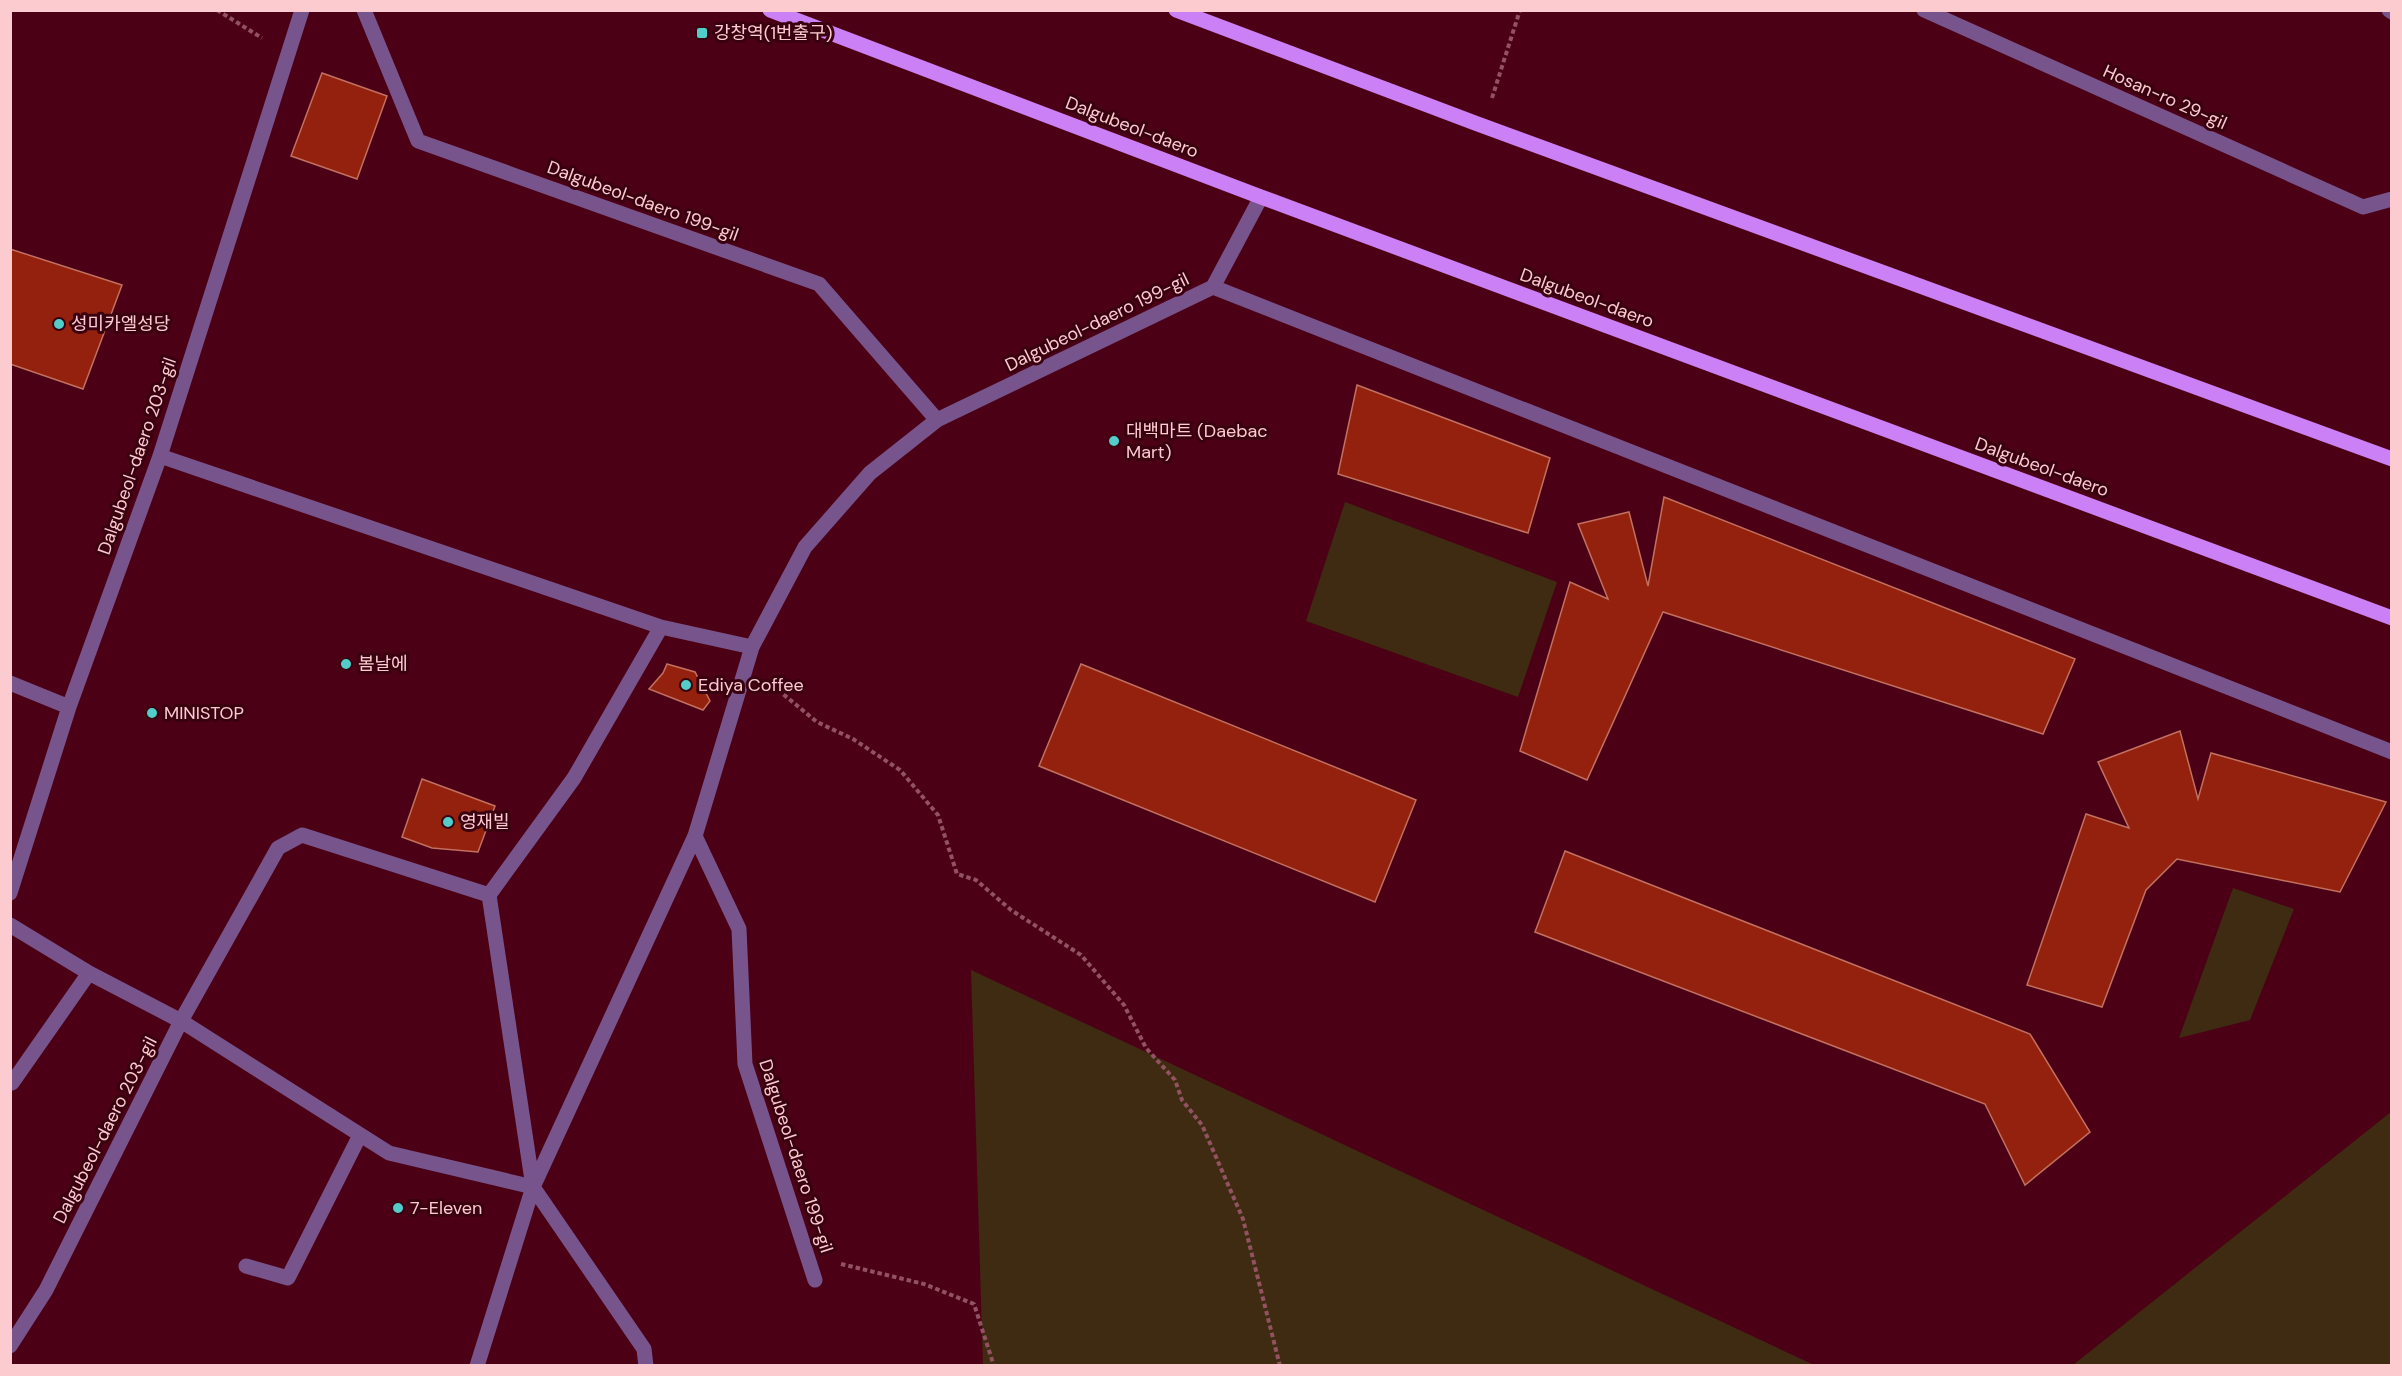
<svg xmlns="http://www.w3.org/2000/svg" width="2402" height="1376" viewBox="0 0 2402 1376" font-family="'DM Sans','Noto Sans KR',sans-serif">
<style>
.green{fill:#3e2b12}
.building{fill:#93210d;stroke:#c27060;stroke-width:1.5}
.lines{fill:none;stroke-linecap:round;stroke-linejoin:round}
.path{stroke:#925261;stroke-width:4;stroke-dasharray:4.5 3;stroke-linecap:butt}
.minor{stroke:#78548d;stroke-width:15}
.primary{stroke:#cc80f6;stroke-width:15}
.poi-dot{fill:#53cdc9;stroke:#390110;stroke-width:2}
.labels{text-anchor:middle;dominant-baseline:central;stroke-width:6;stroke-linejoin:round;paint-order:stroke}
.poi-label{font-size:18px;fill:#fbcbd0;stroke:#390110;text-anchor:start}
.street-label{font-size:18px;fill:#fbcbd0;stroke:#390110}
</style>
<rect width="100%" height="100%" fill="#4c0016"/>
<path class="green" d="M1345 502 1557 582 1518 697 1306 621Z
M2233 888 2294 909 2250 1020 2179 1038Z
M971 970 1814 1365H983Z
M2391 1112V1365H2073Z"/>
<path class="building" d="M322 73 387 96 357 179 291 156Z
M10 249 122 285 83 389 10 364Z
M1357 385 1550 458 1528 533 1338 474Z
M1664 497 2075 659 2043 734 1663 612 1587 780 1520 751 1570 582 1608 599 1578 524 1629 512 1648 586Z
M667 664 695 672 710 701 703 710 649 689 663 673Z
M1081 664 1416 800 1375 902 1039 766Z
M2180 731 2198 799 2211 753 2386 802 2340 892 2177 859 2146 890 2102 1007 2027 985 2086 814 2129 828 2098 762Z
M422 779 495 806 478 852 432 848 402 837Z
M1565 851 2030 1034 2090 1132 2025 1185 1985 1104 1535 932Z"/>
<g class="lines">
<path class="path" d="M217 10 262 38
M1492 98 1520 10
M772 685 817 722 853 739 900 770 938 815 957 874 976 880 1011 910 1081 955 1124 1005 1146 1048 1175 1080 1182 1100 1202 1125 1243 1219 1280 1366
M841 1264 924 1284 974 1304 994 1366"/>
<path class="minor" d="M364 10 418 141 819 284 937 420
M1924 10 2363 207 2392 199
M2389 10 2392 12
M1213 287 2392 752
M160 456 661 627
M10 683 69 707
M695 836 739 929 745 1064 815 1280
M10 893 69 707 160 456 302 10
M10 925 89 973 181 1021 389 1153 533 1187
M12 1083 89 973
M246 1266 288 1278 360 1135
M10 1346 46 1290 181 1021 278 848 302 835 489 895
M477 1366 533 1187 695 836 752 647 805 547 870 473 937 420 1213 287 1261 197
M646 1366 644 1349 533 1187 489 895 574 778 661 627 752 647"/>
<path class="primary" d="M770 10 1261 197 2392 618
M1176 10 1475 123 2392 459"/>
</g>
<g class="poi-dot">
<rect x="696" y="27" width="12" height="12" rx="3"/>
<circle cx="59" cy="324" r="6"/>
<circle cx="1114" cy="441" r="6"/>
<circle cx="346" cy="664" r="6"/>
<circle cx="686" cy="685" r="6"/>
<circle cx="152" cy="713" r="6"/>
<circle cx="448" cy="822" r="6"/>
<circle cx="398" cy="1208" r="6"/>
</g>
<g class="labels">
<g class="poi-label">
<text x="714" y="33">강창역(1번출구)</text>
<text x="71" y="324">성미카엘성당</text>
<text x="1126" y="431">대백마트 (Daebac<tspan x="1126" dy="21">Mart)</tspan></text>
<text x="358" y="664">봄날에</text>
<text x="698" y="685">Ediya Coffee</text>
<text x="164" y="713">MINISTOP</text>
<text x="460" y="822">영재빌</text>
<text x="410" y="1208">7-Eleven</text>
</g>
<g class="street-label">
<text transform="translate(2165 97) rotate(24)">Hosan-ro 29-gil</text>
<text transform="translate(1132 127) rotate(21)">Dalgubeol-daero</text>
<text transform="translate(643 201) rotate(20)">Dalgubeol-daero 199-gil</text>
<text transform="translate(1587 298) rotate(20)">Dalgubeol-daero</text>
<text transform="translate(1097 322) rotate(-26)">Dalgubeol-daero 199-gil</text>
<text transform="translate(137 456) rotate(-71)">Dalgubeol-daero 203-gil</text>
<text transform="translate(2042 467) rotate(20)">Dalgubeol-daero</text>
<text transform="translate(105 1130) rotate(-63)">Dalgubeol-daero 203-gil</text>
<text transform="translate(796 1156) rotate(72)">Dalgubeol-daero 199-gil</text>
</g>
</g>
<rect width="2402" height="1376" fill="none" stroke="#fbcbd0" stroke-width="24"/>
</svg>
